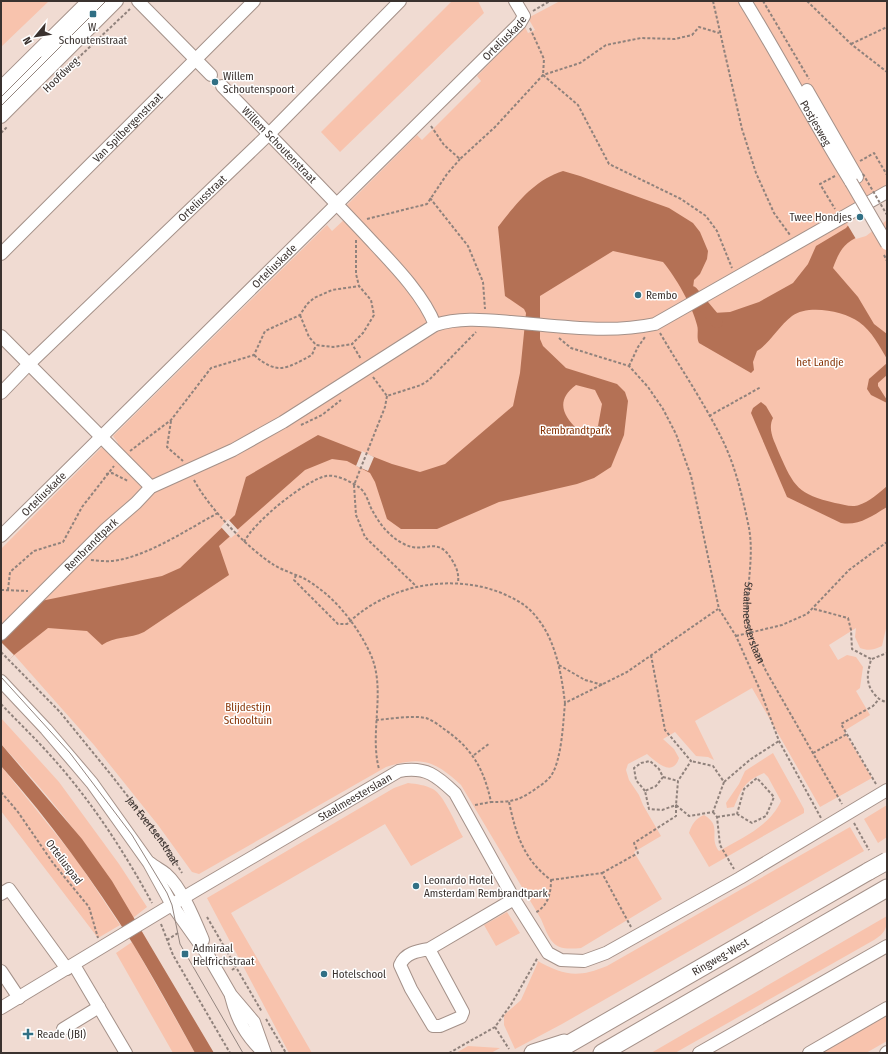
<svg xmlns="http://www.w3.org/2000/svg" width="888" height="1054" viewBox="0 0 888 1054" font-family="'Fira Sans Condensed',sans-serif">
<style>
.green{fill:#f8c3ad}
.water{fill:#b47155;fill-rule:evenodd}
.pier{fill:#f0dbd2}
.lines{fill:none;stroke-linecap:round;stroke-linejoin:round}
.canal{stroke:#b47155;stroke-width:12}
.minor-casing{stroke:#a49189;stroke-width:14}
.highway-casing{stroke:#a49189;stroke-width:19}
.path{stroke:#90827c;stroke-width:2;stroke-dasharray:3 2;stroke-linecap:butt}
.minor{stroke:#fff;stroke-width:12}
.highway{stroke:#fff;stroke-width:17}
.tram{stroke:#93857f;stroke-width:1}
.minor-bridge-casing{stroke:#a49189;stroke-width:14;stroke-linecap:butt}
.highway-bridge-casing{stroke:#a49189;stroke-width:19;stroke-linecap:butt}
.path-bridge{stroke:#90827c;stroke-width:2;stroke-dasharray:3 2;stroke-linecap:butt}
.minor-bridge{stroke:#fff;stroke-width:12}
.highway-bridge{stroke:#fff;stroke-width:17}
.poi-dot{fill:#317085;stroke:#fff;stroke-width:1.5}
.labels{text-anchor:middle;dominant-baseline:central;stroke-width:3;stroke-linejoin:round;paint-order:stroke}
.poi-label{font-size:11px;fill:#3a322f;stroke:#fff;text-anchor:start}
.street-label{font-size:11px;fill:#3a322f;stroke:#fff}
.park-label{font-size:11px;fill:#873406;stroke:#fff}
</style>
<rect width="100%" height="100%" fill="#f0dbd2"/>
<path class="green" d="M1 1H49L1 47Z
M452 1H478L484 13 340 152 321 132Z
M560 1H887V624L882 646C874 650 868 651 860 648L855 637 856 628 829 645 838 660 847 655 856 657 863 667 860 688 856 691 870 715 844 731 872 778 820 807 752 688 695 721 714 760 708 757 696 756 675 732 663 739 674 749 679 758C673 778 656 762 647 754L628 764 626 770 629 780 639 795 643 805 661 836 634 852 662 899 581 948C553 951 551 943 541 919L461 785C434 760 421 756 386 767L199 874 192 872 158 825 94 745 1 640V549L107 442 112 448 118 443 113 436 327 225 332 231 347 217 341 211 417 135 422 140 481 81 477 76 525 27 528 33 535 30 528 18Z
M1 718 59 782 119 864 147 907 133 918C97 854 51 798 1 744Z
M773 753 804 809V813L709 867 689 833C692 824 695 819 704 815 723 826 708 837 719 851 742 838 770 826 781 801L768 777 764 773C745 781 742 788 734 807L727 808 726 803 739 784 745 771Z
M1 766 76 859 120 925 98 938 1 811Z
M408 783C417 784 425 785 433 789 444 795 456 825 463 837L411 866 385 824 231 913 312 1053H289L207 898 394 788Z
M887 805V837L878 843 864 819Z
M850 827 864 851 562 1024 515 1049 504 1025V1015L521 1000 538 962 536 960C564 976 578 978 607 966Z
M507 912 520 933 496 946 484 925Z
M887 916C887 929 885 933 874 940L675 1053H651Z
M132 942 195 1053H173L116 953Z
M887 1015V1041L866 1053H820Z
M468 1046 500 1048 491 1053H456Z"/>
<path class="water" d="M563 171 580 176 669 208 693 223 700 232 708 251 707 259 700 274 694 280 693 288 703 308 713 313 730 312 759 302 793 283 808 264 816 246 846 228 855 217 865 234C845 241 840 249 833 268L858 297 874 324 887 334V359C880 347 872 331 859 322 844 311 808 304 792 316 779 326 769 344 757 351L753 362 754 370 751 373 699 343C696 337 699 331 697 325 693 307 675 276 663 262L613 251 540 296V339L543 346 566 368 617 384 625 392 628 401 624 435 611 467 594 478 577 484 499 502 437 529H401L387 519 375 482 370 473 347 461 332 459 305 470 219 546 229 575 144 632C130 639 114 636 102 645L87 631 48 628 14 655 1 667V640L41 601 162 576 180 568 235 515 246 477 318 435 392 464 420 472 445 464 513 406 520 373 526 313 524 309 505 296 498 227C516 204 534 180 563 171ZM576 385 595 390 602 404 598 426 587 431 577 429C562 414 556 400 576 385Z
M887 363V375L878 383V386L887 400V403L871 395 867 389 869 379Z
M761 402 766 406 773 418C767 430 775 442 779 453 794 487 798 494 835 503 842 504 852 508 859 505 869 502 879 493 887 486V507C872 516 859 526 841 523L787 497 751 413 753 408Z
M1 744 82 839 112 881 214 1053H195C175 1017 155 980 133 944 94 882 50 821 1 766Z"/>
<path class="pier" d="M887 197V220L866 236 856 239 847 224 854 216Z
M362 451 374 457 368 471 356 466Z
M228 519 239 531 231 538 221 527Z
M1 642 14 655 1 668Z"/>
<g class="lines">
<path class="canal" d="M692 292 717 322"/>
<defs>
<g id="minor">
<path d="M138 1 211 75"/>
<path id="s3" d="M745 1C782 61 814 123 851 182"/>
<path id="s4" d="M222 86C270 135 318 184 365 234 388 259 423 293 435 325"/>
<path d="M1 87 88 1"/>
<path d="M807 90 857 177"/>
<path d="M1 102 102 1"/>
<path d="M1 117 117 1"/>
<path id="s5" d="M1 254 254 1"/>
<path d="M1 336 151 487"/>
<path id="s6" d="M1 393 28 365 269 134 400 1"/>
<path id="s7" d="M1 536 520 23 524 16 515 1"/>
<path id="s8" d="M1 634 106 529 136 503 151 487 233 450 283 422 435 325C460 317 486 320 511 322 560 326 607 334 655 324L887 192"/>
<path d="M1 681 46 729 92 783 149 863 172 905 209 957 231 995 254 1022 265 1053"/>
<path d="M150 863C155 867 161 870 166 874 182 888 195 921 203 940"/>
<path d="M1 894 9 889 67 969"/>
<path d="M429 949 463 1012 461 1017 440 1026H433L411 989 400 965C405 953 417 951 429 949L514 899"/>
<path d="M74 965 126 1053"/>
<path d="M1 971 19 998"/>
<path d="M231 996C237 1020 246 1036 264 1053"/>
<path id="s9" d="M1 1008 193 892 399 771C426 766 437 776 455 793L514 899 548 953 561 960 584 961 606 953 740 878 887 790"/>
<path d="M63 1029 99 1007"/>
<path d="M699 1053 887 946"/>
<path d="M809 1053 887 1008"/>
<path d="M886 1053 887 1052"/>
</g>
<g id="highway">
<path d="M533 1053 564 1043"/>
<path id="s10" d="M553 1053 869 871"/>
<path d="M602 1053 887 888"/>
</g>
</defs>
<use href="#minor" class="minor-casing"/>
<use href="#highway" class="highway-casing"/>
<g class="path">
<path d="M713 1 742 129 756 173 774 213 790 235"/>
<path d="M763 1 809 79"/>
<path d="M807 1 851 44 887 72"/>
<path d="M533 11 550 1"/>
<path d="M530 28 544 59 543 75 578 105 609 164 681 199 706 216 717 231 732 268"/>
<path d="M851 44 887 27"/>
<path d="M59 76 130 9"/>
<path d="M431 126 444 145 460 159 495 127 543 75 580 63 606 45 641 38 675 39 692 35 699 27 719 33"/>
<path d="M1 133 7 127"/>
<path d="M860 161 874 153 887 175"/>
<path d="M835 176 820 184 835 209"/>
<path d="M430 198 468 246 483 282 485 309"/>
<path d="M367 219 427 204 447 174 460 159"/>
<path d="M356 240V274L359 286 371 300 374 315 363 333 352 344 361 359"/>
<path d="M300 315 309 337 316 345 333 347 352 344"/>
<path id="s1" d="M660 333C681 369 705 404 723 441 736 468 743 499 749 528 754 556 747 585 747 613 748 634 757 652 766 671L842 804"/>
<path d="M559 338 571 348 629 366 648 387 663 409 676 434 691 476 719 609 736 636 760 690 779 741 821 818"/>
<path d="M254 355C278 376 287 368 312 355L316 345"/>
<path d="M629 366 638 347 645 337"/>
<path d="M373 377 387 396 421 385 429 380 476 332"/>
<path d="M387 396 385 407 354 485 356 515 365 537 417 587"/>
<path d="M709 416 761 387"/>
<path d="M171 421 167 447 183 461"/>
<path d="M301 425 322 415 341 400"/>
<path d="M130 451 171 420 211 368 254 355 265 331 300 315 307 304 314 298 332 290 359 286"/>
<path d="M106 474 112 473 128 481"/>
<path d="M194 480C209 508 247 548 274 565 284 571 295 574 305 579 333 595 356 623 370 653 387 689 369 731 379 769"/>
<path d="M244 542C254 522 304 481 326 476 336 474 352 482 360 488 365 492 368 500 370 506 378 522 388 536 404 544 424 555 437 534 452 560 457 568 459 574 458 583"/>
<path d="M91 560C100 561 110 562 119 560 153 553 188 529 218 513"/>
<path d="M296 575 294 580 338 624H347C386 586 448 573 499 592 511 597 522 602 531 611 555 635 561 671 565 703L627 672 718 609"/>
<path d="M1 590 28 591"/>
<path d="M8 590 10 572 34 551 63 542 82 507 114 466"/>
<path d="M814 609 848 618 851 630 852 649 871 659C870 665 867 673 868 679 868 688 877 701 887 702"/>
<path d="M736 636 782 625 807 614 849 570 887 542"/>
<path id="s2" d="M1 652 60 712 112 776 164 843 182 873"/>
<path d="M651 655 665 730 691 761 678 781 676 805 689 816 713 812 724 782 713 766 691 761"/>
<path d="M872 659 887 653"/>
<path d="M559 665 585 680 603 685"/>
<path d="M1 704C17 721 34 737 50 755 90 799 124 851 152 903"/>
<path d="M376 720C392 719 410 715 426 718 432 720 439 725 444 729 472 748 484 769 491 802 511 802 518 801 534 790 540 786 547 781 551 776 562 759 563 723 565 703"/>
<path d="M813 753 847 734"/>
<path d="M474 755 490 743"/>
<path d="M663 777 678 781"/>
<path d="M724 782 751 759 779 741"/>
<path d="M876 784 841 724 873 706 879 699"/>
<path d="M1 792 18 812 53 863 89 907 98 938"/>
<path d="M509 802C516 835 524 860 551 880 551 893 548 906 535 913"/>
<path d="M475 805 491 802"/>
<path d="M713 812 717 817 720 845 734 869"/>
<path d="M717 817 737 814 752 823 766 816 774 797 757 778 744 789 737 814"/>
<path d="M854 823 869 850"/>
<path d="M602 873 638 853 634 843 676 816V805L662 810 649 809 645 791 656 786 663 777 659 769 650 761 641 763 634 768 636 780 645 791"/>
<path d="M551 880 602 873 631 927"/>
<path d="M207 917 262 1012"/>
<path d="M161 924 173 955 230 1053"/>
<path d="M167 940 178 933"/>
<path d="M232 970 236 967"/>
<path d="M266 1019 286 1053"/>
<path d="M495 1027 509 1049"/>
<path d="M449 1053 495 1027 512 1003 538 957"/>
</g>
<use href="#minor" class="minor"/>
<use href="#highway" class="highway"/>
<path class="tram" d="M1 97 41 57
M1 106 106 1
M1 677 70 753 132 835 167 893 172 905 180 944 243 1053"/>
<defs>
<path id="minor-bridge" d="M851 182 887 244"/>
<path id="highway-bridge" d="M869 871 887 861"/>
</defs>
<use href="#minor-bridge" class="minor-bridge-casing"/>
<use href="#highway-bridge" class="highway-bridge-casing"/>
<path class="path-bridge" d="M863 174 887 215
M884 255 887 261"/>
<use href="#minor-bridge" class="minor-bridge"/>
<use href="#highway-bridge" class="highway-bridge"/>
</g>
<g class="poi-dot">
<rect x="89" y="10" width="8" height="8" rx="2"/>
<circle cx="215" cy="82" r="4"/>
<circle cx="860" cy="217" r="4"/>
<circle cx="638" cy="295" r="4"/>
<circle cx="416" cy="886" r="4"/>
<rect x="181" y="950" width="8" height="8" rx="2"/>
<circle cx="324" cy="974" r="4"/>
<path d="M26 1028h4v4h4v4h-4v4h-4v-4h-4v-4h4z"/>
</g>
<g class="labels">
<g class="poi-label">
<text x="93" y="27" text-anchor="middle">W.<tspan x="93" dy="13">Schoutenstraat</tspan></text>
<text x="223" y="76">Willem<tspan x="223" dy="13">Schoutenspoort</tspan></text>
<text x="852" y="217" text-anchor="end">Twee Hondjes</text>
<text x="646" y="295">Rembo</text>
<text x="424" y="880">Leonardo Hotel<tspan x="424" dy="13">Amsterdam Rembrandtpark</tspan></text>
<text x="193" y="948">Admiraal<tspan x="193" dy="13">Helfrichstraat</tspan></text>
<text x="332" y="974">Hotelschool</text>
<text x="37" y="1034">Reade (JBI)</text>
</g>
<g class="street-label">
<text stroke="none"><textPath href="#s7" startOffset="708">Orteliuskade</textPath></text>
<text transform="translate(61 75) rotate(-44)">Hoofdweg</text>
<text stroke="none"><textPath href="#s3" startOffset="141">Postjesweg</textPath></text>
<text stroke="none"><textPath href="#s5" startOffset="179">Van Spilbergenstraat</textPath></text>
<text stroke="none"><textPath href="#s4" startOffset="82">Willem Schoutenstraat</textPath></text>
<text stroke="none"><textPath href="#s6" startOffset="280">Orteliusstraat</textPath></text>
<text stroke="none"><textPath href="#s7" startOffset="384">Orteliuskade</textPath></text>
<text stroke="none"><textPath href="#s7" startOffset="60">Orteliuskade</textPath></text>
<text stroke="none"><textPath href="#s8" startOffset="127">Rembrandtpark</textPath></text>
<text stroke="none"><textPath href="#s1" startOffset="312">Staalmeesterslaan</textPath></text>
<text stroke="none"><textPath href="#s9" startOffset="412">Staalmeesterslaan</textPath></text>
<text stroke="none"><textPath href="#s2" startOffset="235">Jan Evertsenstraat</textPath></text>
<text transform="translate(64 862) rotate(53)">Orteliuspad</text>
<text stroke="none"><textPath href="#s10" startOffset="193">Ringweg-West</textPath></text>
</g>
<g class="park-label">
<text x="820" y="362">het Landje</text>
<text x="575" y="430">Rembrandtpark</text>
<text x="248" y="707">Blijdestijn<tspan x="248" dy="13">Schooltuin</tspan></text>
</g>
</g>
<rect width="888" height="1054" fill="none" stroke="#3a322f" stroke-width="4"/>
<g transform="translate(36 36) rotate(241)" stroke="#ffffff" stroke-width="3" paint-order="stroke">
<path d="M0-3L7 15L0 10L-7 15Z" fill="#3a322f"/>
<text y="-6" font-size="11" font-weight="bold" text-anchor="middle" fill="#3a322f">N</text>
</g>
</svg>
